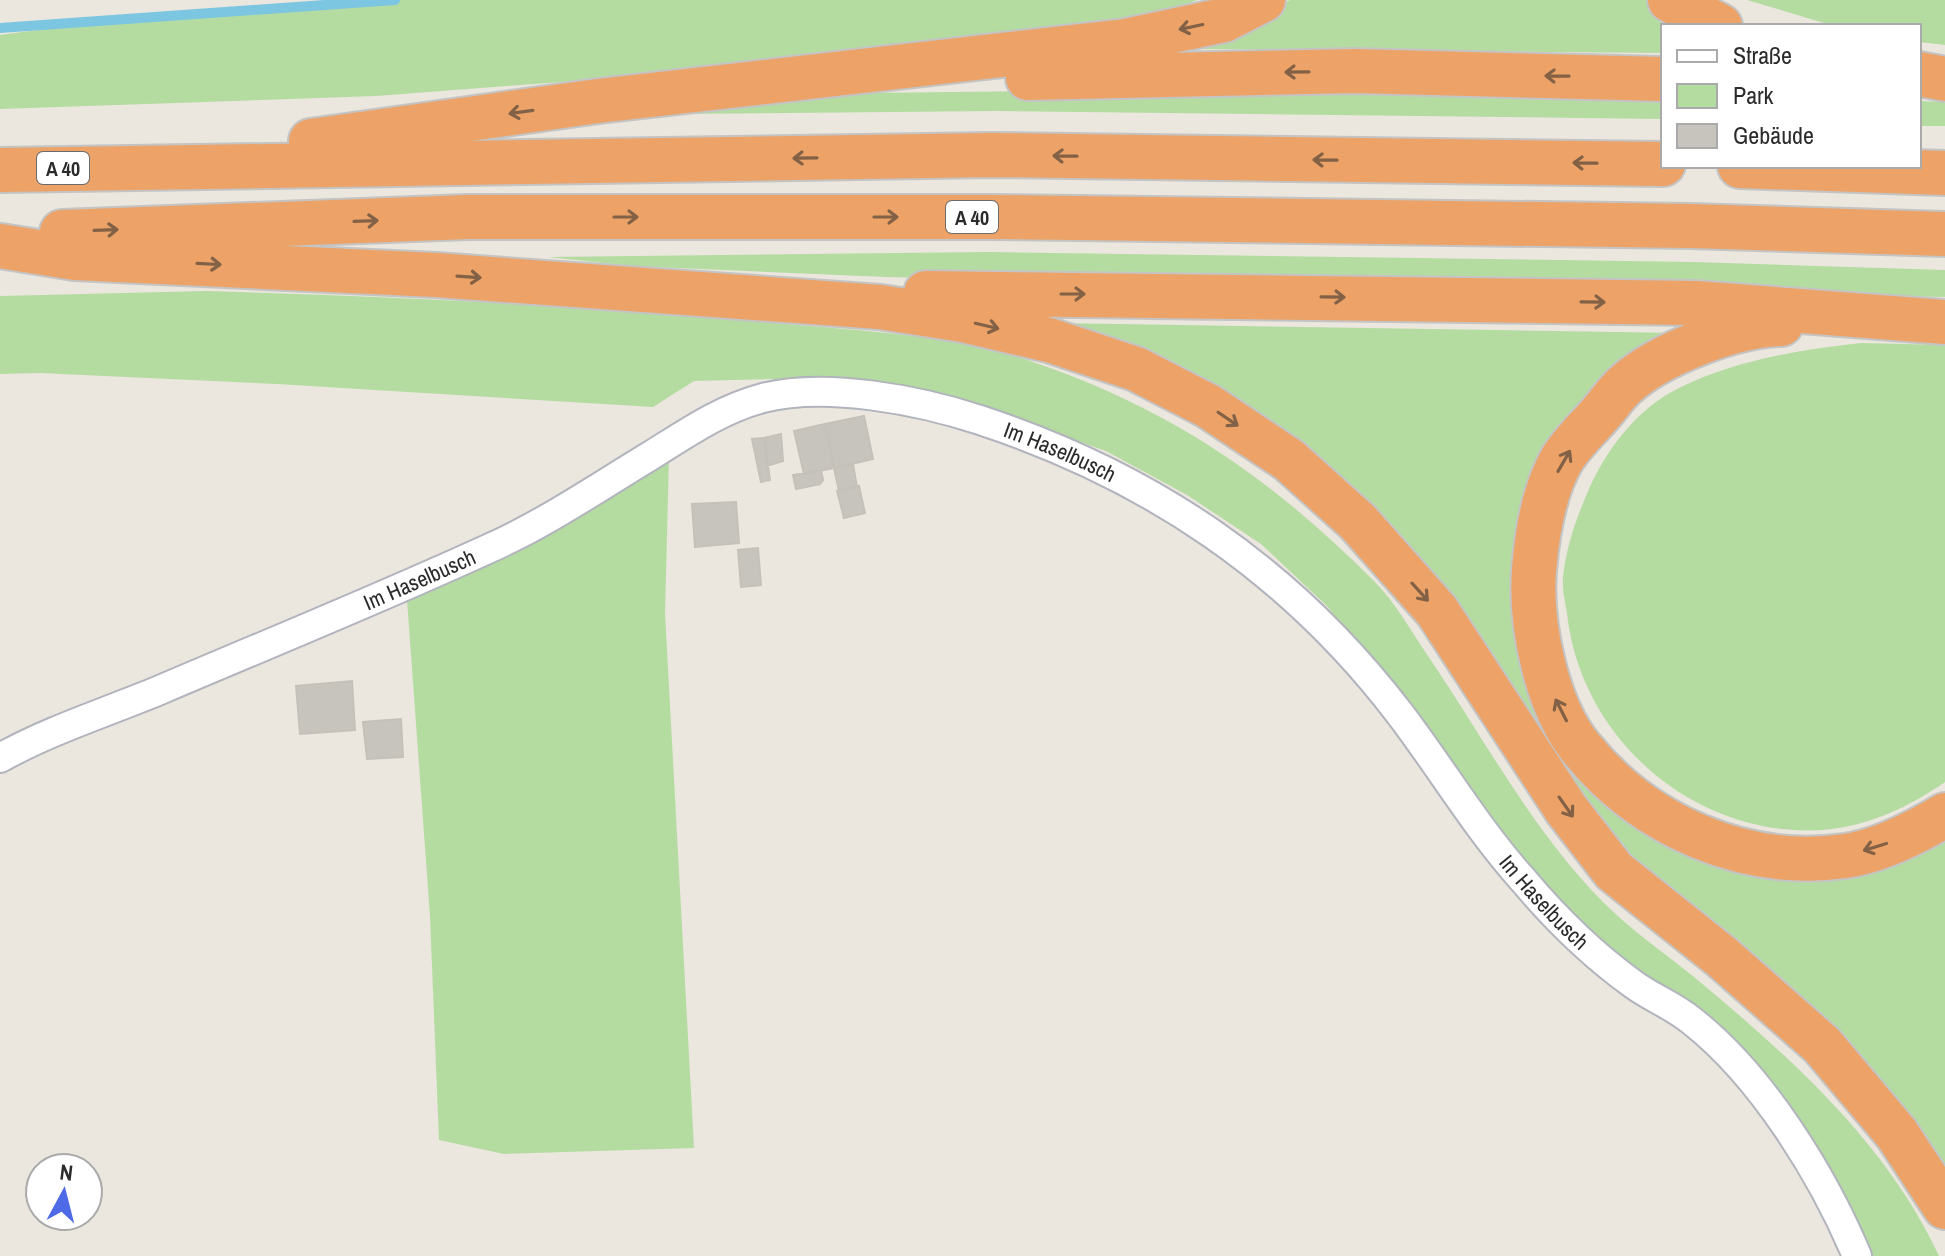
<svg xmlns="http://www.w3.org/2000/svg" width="1945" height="1256" viewBox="0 0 1945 1256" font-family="'Archivo Narrow',sans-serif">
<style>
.green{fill:#b4dca1}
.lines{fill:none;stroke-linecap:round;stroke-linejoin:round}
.stream{stroke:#7cc6e2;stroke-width:10}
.building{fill:#c7c4bd;stroke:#c6c1b8;stroke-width:2}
.street-casing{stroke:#b2b4bd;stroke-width:32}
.highway-casing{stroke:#c4c4c4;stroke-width:48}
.street{stroke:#fff;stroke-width:28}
.highway{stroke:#eda367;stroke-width:44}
.oneway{stroke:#826146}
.labels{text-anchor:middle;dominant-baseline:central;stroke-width:8;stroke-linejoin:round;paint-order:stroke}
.shield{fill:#fff;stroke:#6b6b6b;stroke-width:2}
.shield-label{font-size:20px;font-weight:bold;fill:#2b2b2b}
.street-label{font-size:22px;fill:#2b2b2b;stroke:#fff}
</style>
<rect width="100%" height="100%" fill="#ebe6de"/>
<path class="green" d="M366 0H1197L1169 11 1084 29 679 73 376 96 0 109V35L113 20Z
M1290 0H1649L1691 26H1663V53L1201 49 1204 40 1227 33Z
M1747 0H1945V45L1919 42V26H1834Z
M1298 88 1663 96V119L996 111 677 114 865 93Z
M1919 101 1945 102V126H1919Z
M989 252 1694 262 1945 270V297L886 277 631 266 548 257Z
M206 291C392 296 576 305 761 322 849 330 953 334 1036 363 1173 410 1272 479 1374 581 1396 603 1412 633 1430 659 1486 742 1533 831 1603 902 1631 930 1664 953 1694 977 1789 1056 1886 1142 1939 1256H1869L1810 1146 1609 952 1541 891 1328 607 1261 544 1187 495 1106 451 1012 418 902 390 771 379 694 381 653 407 277 384 40 373 0 374V296Z
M1054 323 1677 333 1531 515 1560 741 1724 862 1945 831V1181L1625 859 1283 432C1215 380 1132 354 1054 323Z
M1861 343 1945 345V782C1909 807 1867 827 1822 830 1695 838 1580 739 1567 613 1565 602 1562 589 1563 577 1566 549 1575 522 1586 496 1604 452 1636 409 1679 388 1736 360 1799 350 1861 343Z
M669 457 665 613 694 1148 504 1154 439 1140 430 916 407 600Z"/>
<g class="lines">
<path class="stream" d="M0 28 395 0"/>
</g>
<path class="building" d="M864 416 873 459 834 468 825 424Z
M825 424 834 468 804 474 794 431Z
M781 434 783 461 767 466 764 438Z
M764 438 770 480 761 482 752 439Z
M853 464 857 487 839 491 834 468Z
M821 470 823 480 820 484 796 489 793 475Z
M859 486 865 513 844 518 837 491Z
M736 502 739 543 695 547 692 504Z
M758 548 761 585 741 587 738 550Z
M352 681 355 730 300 734 296 686Z
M401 719 403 757 367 759 363 722Z"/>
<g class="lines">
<defs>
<g id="street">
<path id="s1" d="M0 758C50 730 107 712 160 690 270 643 381 598 490 548 546 523 597 488 650 456 687 433 721 409 763 398 826 382 919 400 980 420 1150 476 1290 570 1400 714 1442 769 1477 829 1524 881 1556 919 1593 955 1633 984 1652 998 1674 1006 1692 1021 1762 1076 1823 1175 1857 1256"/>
</g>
<path id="highway" d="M1670 0 1720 26
M1919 74 1945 79
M1028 78 1355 71 1663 79
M311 141 598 101 1125 41 1224 20 1263 0
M1740 166 1945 173
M0 170 991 155 1663 164
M62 232 468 217H990L1691 226 1945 234
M0 246 75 258 436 275 880 307 963 320 1049 340 1136 369 1208 406 1289 460 1358 522 1437 611 1566 809 1614 871 1722 957 1822 1045 1897 1134 1945 1207
M926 293 1696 303 1945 322
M1781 324C1735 325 1659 354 1625 385 1616 393 1609 404 1601 413 1589 427 1572 443 1562 459 1543 492 1537 534 1534 570 1530 624 1546 705 1581 748 1644 826 1745 870 1845 856 1880 851 1915 833 1945 815"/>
</defs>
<use href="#street" class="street-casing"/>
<use href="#highway" class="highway-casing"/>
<use href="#street" class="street"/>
<use href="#highway" class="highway"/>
</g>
<defs><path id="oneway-shaft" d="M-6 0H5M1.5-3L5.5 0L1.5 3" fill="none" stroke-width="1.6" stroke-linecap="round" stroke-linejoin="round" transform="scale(2)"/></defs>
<g class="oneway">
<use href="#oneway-shaft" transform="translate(1191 27) rotate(168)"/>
<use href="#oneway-shaft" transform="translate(1297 72) rotate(179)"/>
<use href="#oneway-shaft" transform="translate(1557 76) rotate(-179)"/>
<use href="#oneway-shaft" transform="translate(521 112) rotate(172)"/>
<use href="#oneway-shaft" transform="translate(1065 156) rotate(-179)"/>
<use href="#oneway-shaft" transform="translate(805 158) rotate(179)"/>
<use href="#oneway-shaft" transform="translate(1325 160) rotate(-179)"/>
<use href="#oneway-shaft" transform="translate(1585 163) rotate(-179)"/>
<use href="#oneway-shaft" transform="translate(626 217)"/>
<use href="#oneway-shaft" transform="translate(886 217)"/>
<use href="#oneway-shaft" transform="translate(366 221) rotate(-2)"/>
<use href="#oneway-shaft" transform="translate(106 230) rotate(-2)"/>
<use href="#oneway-shaft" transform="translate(209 264) rotate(3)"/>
<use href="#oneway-shaft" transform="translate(469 277) rotate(4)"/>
<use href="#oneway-shaft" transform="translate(1073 294)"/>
<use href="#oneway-shaft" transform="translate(1333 297) rotate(1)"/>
<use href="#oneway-shaft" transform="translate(1593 302) rotate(1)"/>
<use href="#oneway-shaft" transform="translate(987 326) rotate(13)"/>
<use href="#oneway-shaft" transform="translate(1228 419) rotate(34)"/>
<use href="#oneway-shaft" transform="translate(1564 461) rotate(-60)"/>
<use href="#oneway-shaft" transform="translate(1420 592) rotate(48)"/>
<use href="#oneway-shaft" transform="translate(1561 710) rotate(-117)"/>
<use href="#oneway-shaft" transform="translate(1566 807) rotate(55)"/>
<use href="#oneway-shaft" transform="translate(1875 847) rotate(163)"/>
</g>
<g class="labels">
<g class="shield">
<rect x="37" y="152" width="52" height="32" rx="6"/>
<rect x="946" y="201" width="52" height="32" rx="6"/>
</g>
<g class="shield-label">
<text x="63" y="168">A 40</text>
<text x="972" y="217">A 40</text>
</g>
<g class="street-label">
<text stroke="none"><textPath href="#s1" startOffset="1152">Im Haselbusch</textPath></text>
<text stroke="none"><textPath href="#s1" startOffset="456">Im Haselbusch</textPath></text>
<text stroke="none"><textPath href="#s1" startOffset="1824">Im Haselbusch</textPath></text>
</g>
</g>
<rect x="1661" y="24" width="260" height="144" fill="#ffffff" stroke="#aaaaaa" stroke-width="2"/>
<rect x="1677" y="50" width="40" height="12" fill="#ffffff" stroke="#aaaaaa" stroke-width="2"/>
<text x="1733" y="64" font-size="24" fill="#2b2b2b">Straße</text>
<rect x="1677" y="84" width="40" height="24" fill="#b4dca1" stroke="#aaaaaa" stroke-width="2"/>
<text x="1733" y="104" font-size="24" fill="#2b2b2b">Park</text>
<rect x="1677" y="124" width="40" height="24" fill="#c7c4bd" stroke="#aaaaaa" stroke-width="2"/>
<text x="1733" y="144" font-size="24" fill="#2b2b2b">Gebäude</text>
<g transform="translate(64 1192) rotate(7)"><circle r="38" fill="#ffffff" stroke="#aaaaaa" stroke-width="2"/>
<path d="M0-6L14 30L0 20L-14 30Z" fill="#4f6ae7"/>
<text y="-12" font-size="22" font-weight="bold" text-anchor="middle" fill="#2b2b2b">N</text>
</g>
</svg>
